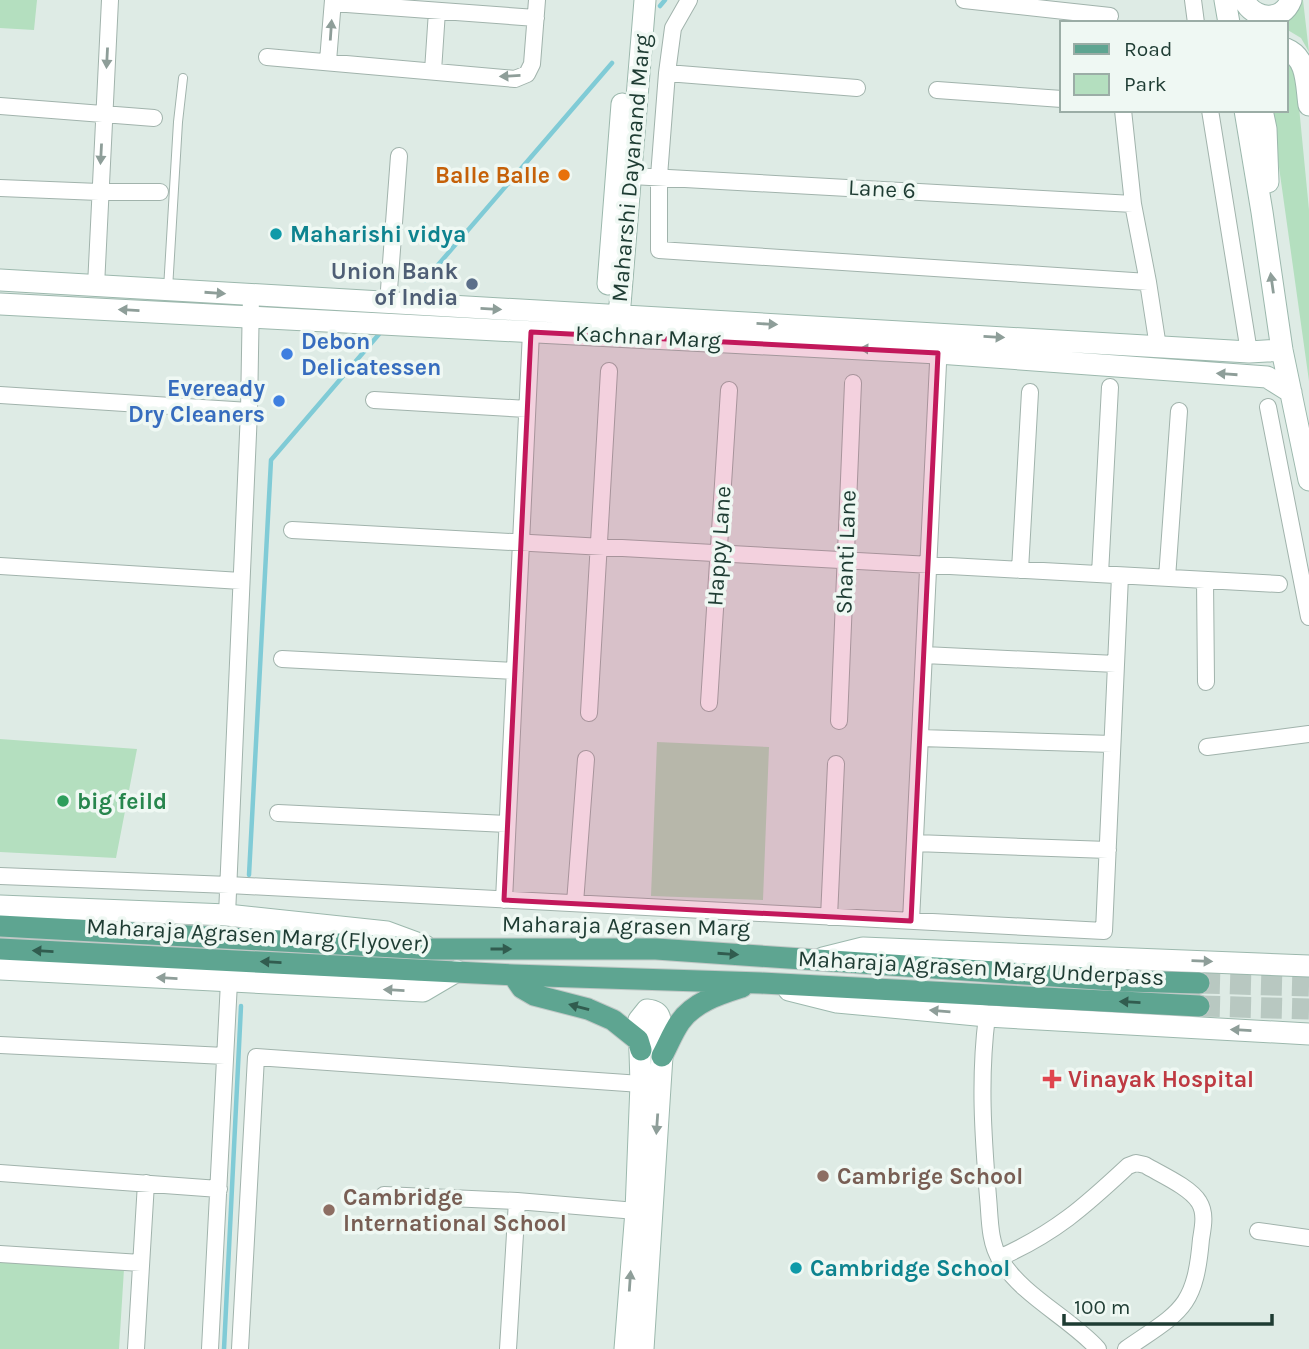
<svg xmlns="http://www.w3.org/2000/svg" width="1309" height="1349" viewBox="0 0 1309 1349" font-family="Karla,sans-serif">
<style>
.green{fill:#b4dfbf}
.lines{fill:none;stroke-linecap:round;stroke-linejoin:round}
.stream{stroke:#80cbd6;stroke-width:4.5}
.primary-tunnel{stroke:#b8c8c1;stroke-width:21;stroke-dasharray:21 10;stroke-linecap:butt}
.lane-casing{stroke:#a1b3ac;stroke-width:10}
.street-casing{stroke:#a1b3ac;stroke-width:18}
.secondary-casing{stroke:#9cb8ad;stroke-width:23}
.primary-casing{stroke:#c0c8c6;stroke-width:23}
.lane{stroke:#fff;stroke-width:8}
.street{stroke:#fff;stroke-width:16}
.secondary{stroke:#fff;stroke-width:21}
.primary{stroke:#5ea591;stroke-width:21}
.oneway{fill:#8e9e99}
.oneway2{fill:#315c4f}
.marked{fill:#c2185b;fill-opacity:0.2;stroke:#c2185b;stroke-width:5;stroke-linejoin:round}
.food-dot{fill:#e8710a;stroke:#eff8f3;stroke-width:2.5}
.culture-dot{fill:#0f9aa8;stroke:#eff8f3;stroke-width:2.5}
.service-dot{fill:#5c6f8a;stroke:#eff8f3;stroke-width:2.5}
.shop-dot{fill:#3f7fe0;stroke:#eff8f3;stroke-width:2.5}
.leisure-dot{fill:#2e9e5b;stroke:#eff8f3;stroke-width:2.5}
.health-dot{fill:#e0444e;stroke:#eff8f3;stroke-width:2.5}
.education-dot{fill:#8d6e63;stroke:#eff8f3;stroke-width:2.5}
.labels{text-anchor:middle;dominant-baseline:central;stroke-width:7;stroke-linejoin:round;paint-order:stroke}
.street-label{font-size:23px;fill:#1e3c33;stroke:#eff8f3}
.food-label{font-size:23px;font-weight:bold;fill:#c56008;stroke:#eff8f3;text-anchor:end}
.culture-label{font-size:23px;font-weight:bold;fill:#0d838f;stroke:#eff8f3;text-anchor:start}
.service-label{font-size:23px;font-weight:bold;fill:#4e5e75;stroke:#eff8f3;text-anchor:end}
.shop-label{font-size:23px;font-weight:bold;fill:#366cbe;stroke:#eff8f3;text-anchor:start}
.leisure-label{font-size:23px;font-weight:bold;fill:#27864d;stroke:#eff8f3;text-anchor:start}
.health-label{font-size:23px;font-weight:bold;fill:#be3a42;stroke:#eff8f3;text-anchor:start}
.education-label{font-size:23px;font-weight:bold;fill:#785e54;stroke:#eff8f3;text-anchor:start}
</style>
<rect width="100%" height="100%" fill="#deebe5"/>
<path class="green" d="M0 0H37L34 30 0 28Z
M1297 0H1303L1309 52 1301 38 1286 29V23H1262Z
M1286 53 1296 76 1309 210V381L1271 110H1286Z
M0 739 137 749 116 858 0 852Z
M657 742 769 747 763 900 651 896Z
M0 1260 124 1269 119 1349H0Z"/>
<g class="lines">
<path class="stream" d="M660 6 665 0
M425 280 612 63
M249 875 271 460 380 333
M224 1349 241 1006"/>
<path class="primary-tunnel" d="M1199 983 1309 986
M1199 1006 1309 1009"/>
<defs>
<path id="lane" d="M168 289 178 122 183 78"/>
<path id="street" d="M689 0 673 28 667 73 659 176V250L1148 282
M964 0 1110 16
M1193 0 1196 23
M333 3 536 18
M267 57 515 79 527 74 532 64 537 0
M328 61 333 0
M433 71 437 11
M667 73 857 88
M937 90 1062 99
M0 106 154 118
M1123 110 1133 204 1148 282 1158 347
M1210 110 1249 352
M632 176 1133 204
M0 188 99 192H160
M96 286 110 0
M388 303 399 156
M0 395 249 411
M374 400 527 409
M1268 407 1309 617
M292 530 1279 584
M0 566 241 581
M1020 570 1030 392
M1100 574 1110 387
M1167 578 1179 411
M1205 580 1206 682
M924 655 1116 664
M282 659 515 671
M709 703 729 390
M589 713 609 371
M839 721 853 383
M920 738 1112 744
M1207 747 1309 734
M278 813 507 824
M915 843 1108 850
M0 876 229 885 1104 931 1120 576
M504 900 531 332
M575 903 586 759
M227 915 249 411 251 295
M829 917 836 764
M911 921 939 343
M987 1016C979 1078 983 1135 988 1197 990 1217 989 1242 1000 1259 1022 1296 1070 1318 1098 1349
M0 1045 225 1056
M0 1173 219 1189
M384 1195 517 1201 636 1211
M1258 1231 1309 1238
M0 1254 141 1263
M999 1258C1055 1233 1084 1207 1128 1166L1136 1163 1145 1165C1160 1174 1190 1187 1199 1202 1206 1213 1203 1227 1201 1239 1195 1309 1181 1311 1126 1349
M136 1349 146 1183
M210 1349 229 982
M240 1349 256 1057 641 1084
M508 1349 517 1201"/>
<path id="secondary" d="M1225 0 1229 23
M1244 0C1254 20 1282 23 1291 0
M1286 49C1308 58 1306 85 1309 105
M1245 110 1262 212 1282 350 1309 480
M1262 110 1266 129 1268 182
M0 280 1249 352 1282 350
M608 284 622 104
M0 304 938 353 1267 377 1291 392
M618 329 645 0
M0 906 227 915 387 932 425 946
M823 958 863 948 1309 966
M0 969 423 991 457 971
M789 990 837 1002 987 1016 1309 1034
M625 1349 636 1211 641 1084 639 1020 647 1010C666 1012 659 1025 658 1038 658 1044 660 1050 662 1056L643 1349"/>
<path id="primary" d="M0 926 432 949H656L1126 981 1199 983
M0 949 513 975 761 983 1199 1006
M513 975 522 988 534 995 588 1009 613 1020 638 1040 641 1050
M662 1056C668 1045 673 1032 680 1022 694 1002 720 994 742 987"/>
</defs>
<use href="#lane" class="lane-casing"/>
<use href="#street" class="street-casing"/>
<use href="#secondary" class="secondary-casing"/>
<use href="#primary" class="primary-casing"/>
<use href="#lane" class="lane"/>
<use href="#street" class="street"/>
<use href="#secondary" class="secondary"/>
<use href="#primary" class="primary"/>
</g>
<defs><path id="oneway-solid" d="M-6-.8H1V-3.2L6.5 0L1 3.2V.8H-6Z" transform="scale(1.75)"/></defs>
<g class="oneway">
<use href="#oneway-solid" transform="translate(331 30) rotate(-86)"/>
<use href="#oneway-solid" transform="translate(107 58) rotate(93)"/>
<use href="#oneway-solid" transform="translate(510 76) rotate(177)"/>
<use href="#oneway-solid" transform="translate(101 154) rotate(93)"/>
<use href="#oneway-solid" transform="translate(1272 283) rotate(-98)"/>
<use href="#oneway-solid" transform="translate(215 293) rotate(4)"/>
<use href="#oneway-solid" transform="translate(491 309) rotate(3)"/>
<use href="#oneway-solid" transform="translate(129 310) rotate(-177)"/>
<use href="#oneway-solid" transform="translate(767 324) rotate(3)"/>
<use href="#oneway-solid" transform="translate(994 337) rotate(3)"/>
<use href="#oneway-solid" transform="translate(870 349) rotate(-177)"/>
<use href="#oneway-solid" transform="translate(1227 374) rotate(-176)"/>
<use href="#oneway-solid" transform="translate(1202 961) rotate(2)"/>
<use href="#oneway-solid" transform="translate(167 978) rotate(-177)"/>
<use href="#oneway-solid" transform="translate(394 990) rotate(-177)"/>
<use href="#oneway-solid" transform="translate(940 1011) rotate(-175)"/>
<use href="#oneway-solid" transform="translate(1241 1030) rotate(-177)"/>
<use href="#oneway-solid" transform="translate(657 1124) rotate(94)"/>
<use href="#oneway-solid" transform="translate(630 1281) rotate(-86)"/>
</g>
<g class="oneway2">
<use href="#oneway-solid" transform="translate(501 949)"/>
<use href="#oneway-solid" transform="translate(43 951) rotate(-177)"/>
<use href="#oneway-solid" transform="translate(728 954) rotate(4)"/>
<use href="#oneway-solid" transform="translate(271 962) rotate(-177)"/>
<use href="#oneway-solid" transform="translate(1130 1002) rotate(-177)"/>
<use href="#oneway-solid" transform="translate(579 1007) rotate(-165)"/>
</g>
<path class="marked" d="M531 332 938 353 911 921 504 900Z"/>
<circle class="food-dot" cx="564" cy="175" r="7"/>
<g class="culture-dot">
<circle cx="276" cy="234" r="7"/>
<circle cx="796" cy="1268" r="7"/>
</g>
<circle class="service-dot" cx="472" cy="284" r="7"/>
<g class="shop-dot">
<circle cx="287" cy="354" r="7"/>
<circle cx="279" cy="401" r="7"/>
</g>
<circle class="leisure-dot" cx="63" cy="801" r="7"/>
<path class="health-dot" d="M1048.5 1068.5h7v7h7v7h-7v7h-7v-7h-7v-7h7z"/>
<g class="education-dot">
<circle cx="823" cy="1176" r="7"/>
<circle cx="329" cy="1210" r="7"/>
</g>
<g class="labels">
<g class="street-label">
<text transform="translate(631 168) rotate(-85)">Maharshi Dayanand Marg</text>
<text transform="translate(882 189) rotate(3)">Lane 6</text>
<text transform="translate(648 337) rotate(3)">Kachnar Marg</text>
<text transform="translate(719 546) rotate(-86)">Happy Lane</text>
<text transform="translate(846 552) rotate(-88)">Shanti Lane</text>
<text transform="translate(626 926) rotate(1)">Maharaja Agrasen Marg</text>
<text transform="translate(258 935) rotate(3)">Maharaja Agrasen Marg (Flyover)</text>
<text transform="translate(981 968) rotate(3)">Maharaja Agrasen Marg Underpass</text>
</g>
<g class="food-label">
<text x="550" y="175">Balle Balle</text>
</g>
<g class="culture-label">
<text x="290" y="234">Maharishi vidya</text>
<text x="810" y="1268">Cambridge School</text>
</g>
<g class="service-label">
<text x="458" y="271">Union Bank<tspan x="458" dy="26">of India</tspan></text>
</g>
<g class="shop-label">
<text x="301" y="341">Debon<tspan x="301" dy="26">Delicatessen</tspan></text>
<text x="265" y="388" text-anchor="end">Eveready<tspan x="265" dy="26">Dry Cleaners</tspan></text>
</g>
<g class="leisure-label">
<text x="77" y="801">big feild</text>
</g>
<g class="health-label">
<text x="1068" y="1079">Vinayak Hospital</text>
</g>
<g class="education-label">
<text x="837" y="1176">Cambrige School</text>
<text x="343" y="1197">Cambridge<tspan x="343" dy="26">International School</tspan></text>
</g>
</g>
<rect x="1060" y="21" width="228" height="91" fill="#eff8f3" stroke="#9bada6" stroke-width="2"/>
<rect x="1074" y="44" width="35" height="10" fill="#5ea591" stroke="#9bada6" stroke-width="2"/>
<text x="1124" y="56" font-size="21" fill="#1e3c33">Road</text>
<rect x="1074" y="74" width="35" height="21" fill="#b4dfbf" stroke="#9bada6" stroke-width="2"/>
<text x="1124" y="91" font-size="21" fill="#1e3c33">Park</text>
<path d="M1064 1314v10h208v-10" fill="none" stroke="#1e3c33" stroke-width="3.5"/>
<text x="1074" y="1314" font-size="21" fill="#1e3c33" stroke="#eff8f3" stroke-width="5" paint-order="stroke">100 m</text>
</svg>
